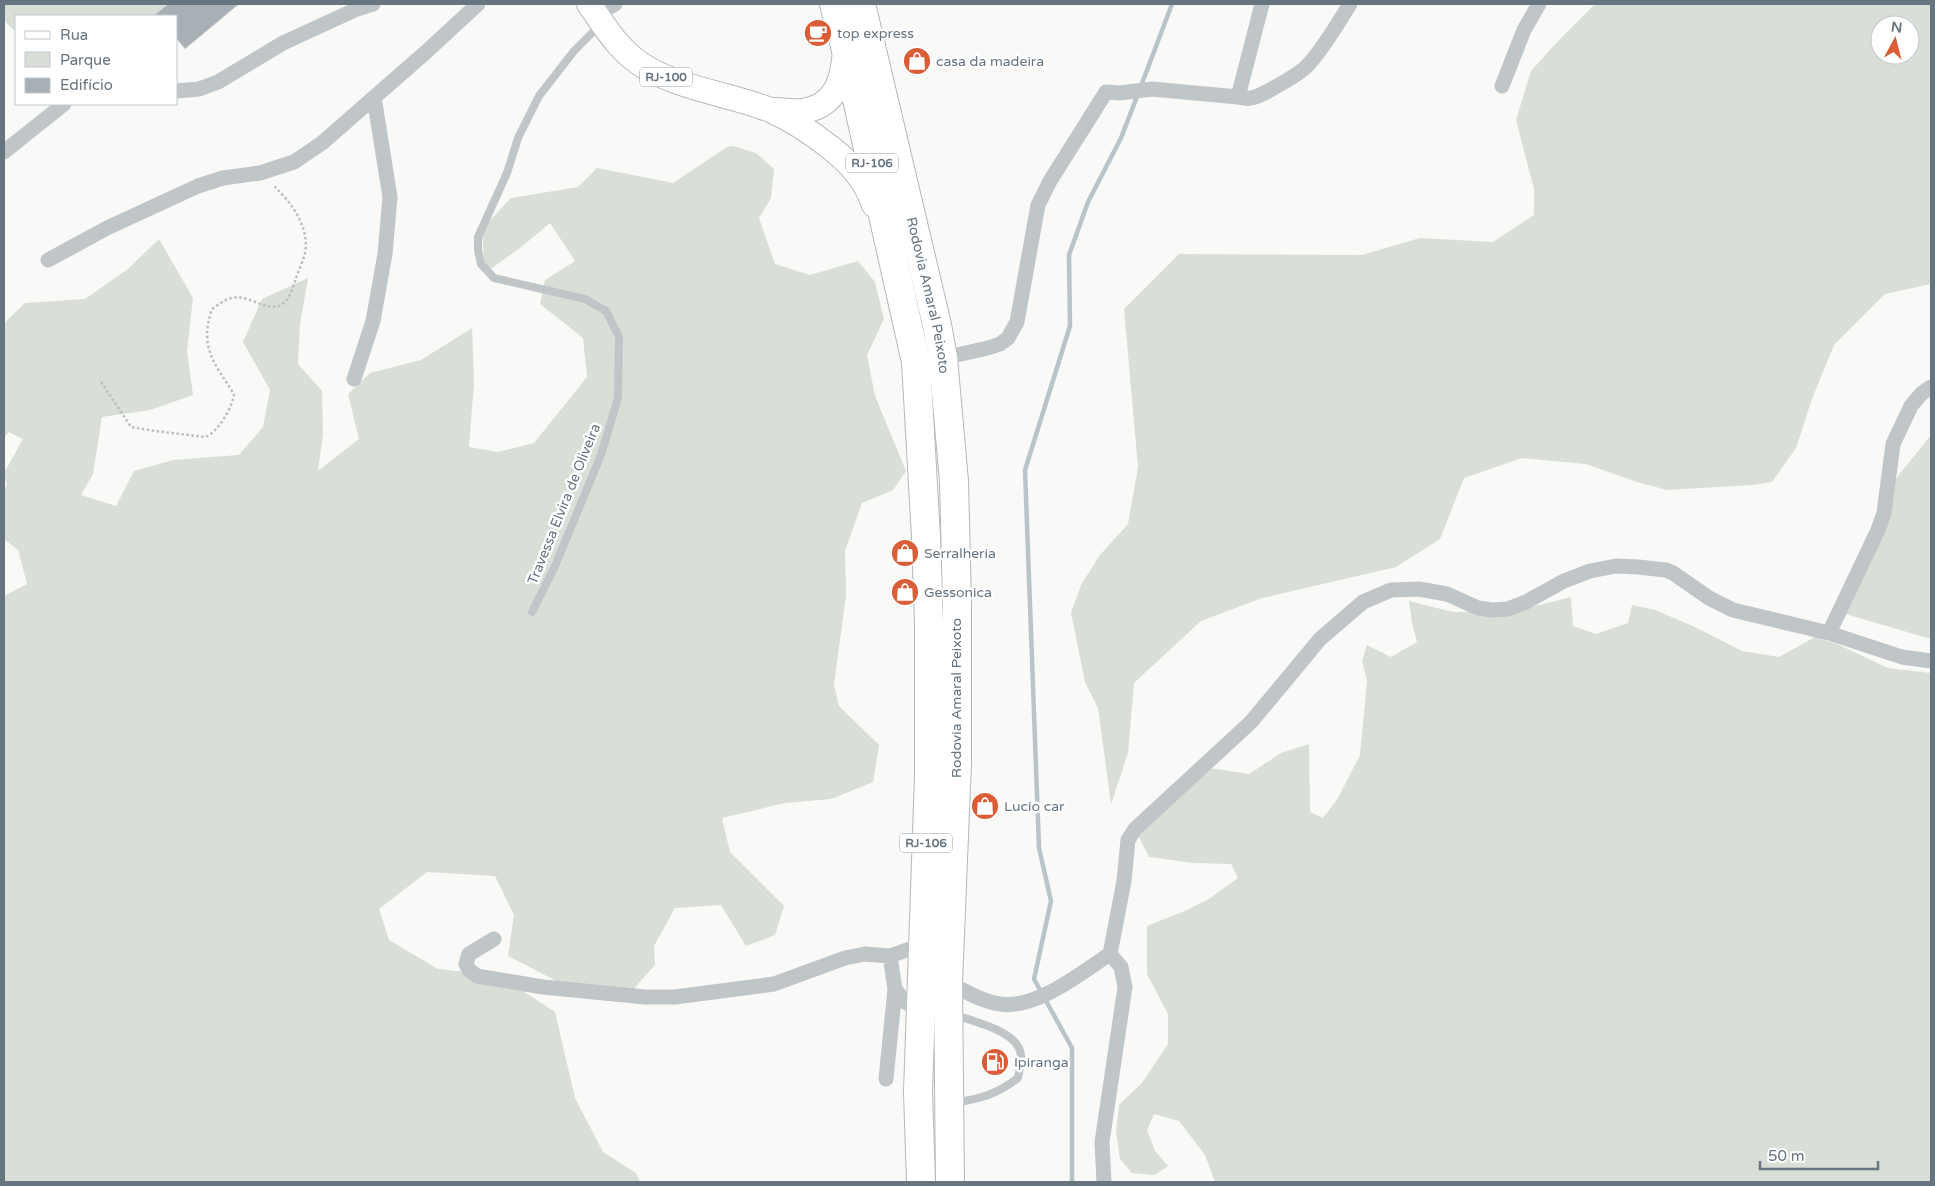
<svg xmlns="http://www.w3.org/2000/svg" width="1935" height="1186" viewBox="0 0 1935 1186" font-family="'Varela Round',sans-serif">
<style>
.green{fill:#d9ded7;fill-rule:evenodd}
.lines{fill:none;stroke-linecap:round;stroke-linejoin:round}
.stream{stroke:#b9c4c8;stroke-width:4.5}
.building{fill:#a8b0b6;stroke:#dbdbd9}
.primary-casing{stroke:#b4b9bd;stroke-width:26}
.highway-casing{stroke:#b4b8bb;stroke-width:30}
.path{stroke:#bbbec0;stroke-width:2.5;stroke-dasharray:2.5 2.5;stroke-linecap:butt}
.lane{stroke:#c0c5c8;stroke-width:8}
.street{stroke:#c0c5c8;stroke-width:15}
.primary{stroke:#fff;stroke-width:24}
.highway{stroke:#fff;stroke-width:28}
.labels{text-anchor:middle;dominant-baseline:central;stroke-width:5;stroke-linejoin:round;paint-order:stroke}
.shield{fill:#fff;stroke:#949ea6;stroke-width:1}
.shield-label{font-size:12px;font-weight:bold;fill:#667580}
.poi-label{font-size:14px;fill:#667580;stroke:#fff;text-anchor:start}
.street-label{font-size:14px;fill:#667580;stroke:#fff}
</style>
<rect width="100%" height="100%" fill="#f9f9f7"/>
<path class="green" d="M4 4H168L153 16H16V32L4 21Z
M1595 4H1931V284L1885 294 1834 345 1812 399 1796 448 1772 482 1752 485 1667 490 1637 482 1586 464 1522 458 1464 478 1440 539 1396 567 1262 598 1201 621 1134 683 1128 753 1111 804 1098 708 1085 682 1071 613 1081 585 1100 555 1128 524 1138 467 1124 309 1179 254 1362 255 1420 238 1493 242 1534 215V189L1516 120 1531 71 1560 39ZM1880 25H1910V55H1880Z
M733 146 756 153 774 169 771 198 759 218 775 264 810 275 858 261 875 282 884 319 867 355 875 396 906 471 893 490 862 503 845 551 846 595 834 685 839 706 879 745 873 782 831 799 785 803 722 818 730 852 784 906 775 935 746 946 721 905 675 908 654 946 655 965 622 1002 591 999 508 956 514 915 495 876 427 872 379 909 389 940 438 969 500 976 555 1012 575 1098 603 1152 636 1173 640 1182H4V596L27 584 18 550 4 539V488L7 485 4 473 23 439 9 432 4 437V323L25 303 85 299 128 269 159 239 193 298 187 351 193 395 150 410 102 417 93 474 81 495 116 506 134 471 173 460 239 455 263 427 270 390 243 342 262 299 308 278 300 324 298 364 322 391 323 435 318 471 359 439 348 394 370 373 421 360 472 328 474 383 469 447 498 452 534 443 587 377 583 338 540 304 545 280 575 261 550 223 520 248 485 273 482 229 511 198 578 187 597 168 673 183 727 147Z
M1931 435V639L1842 613 1894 481Z
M1571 597 1573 626 1596 634 1628 623 1632 605 1655 610 1695 627 1742 651 1779 657 1815 637 1837 644 1888 668 1931 673V1182H1215L1205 1155 1179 1121 1154 1114 1147 1130 1155 1151 1168 1166 1155 1175 1132 1173 1120 1159 1116 1131 1119 1105 1142 1083 1168 1044V1014L1147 974V926L1187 910 1209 899 1238 878 1231 864 1194 863 1149 857 1136 831 1170 807 1209 768 1249 774 1281 753 1309 744 1310 812 1323 818 1338 798 1360 755 1367 681 1362 661 1367 645 1391 657 1417 642 1412 623 1409 601 1453 612 1515 611Z"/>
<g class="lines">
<path class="stream" d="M1141 86 1172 4
M1072 1182V1048L1034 979 1051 901 1039 848 1025 470 1070 326 1069 255 1088 202 1121 138 1138 94"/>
</g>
<path class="building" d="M168 4H239L185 49 176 38V16H153Z"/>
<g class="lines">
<defs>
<path id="primary" d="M589 4C606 28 620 53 647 68 685 90 730 94 770 110 793 120 812 133 831 148 851 164 866 181 874 205
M776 110C785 110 795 112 803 111 836 106 843 80 845 50"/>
<g id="highway">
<path d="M834 4 845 46 916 362 926 537 929 624V776L918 1092 921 1182"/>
<path id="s1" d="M861 4 937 325 943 358 954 481 957 604V763L948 982 950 1182"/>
</g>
</defs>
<use href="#primary" class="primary-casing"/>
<use href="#highway" class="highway-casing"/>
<path class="path" d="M101 382 131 427 155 431 205 437C218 433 233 406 234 394 214 363 199 347 212 309 218 305 225 299 232 298 249 294 265 312 281 305 290 300 293 287 296 278 299 270 303 261 305 253 310 227 291 202 273 185"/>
<path class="lane" d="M532 612 555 566 601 455 618 398 619 337 606 311 585 299 494 278 481 264 478 250V237L507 173 518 138 539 96 574 51 600 25
M953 1103C979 1099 996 1095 1018 1078 1019 1071 1022 1062 1021 1055 1018 1030 973 1022 953 1014"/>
<path class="street" d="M1262 4 1238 97C1250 101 1259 96 1270 90 1282 83 1295 77 1306 67 1322 51 1338 23 1350 4
M596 15 615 4
M1502 86 1524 30 1539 4
M176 91 199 89 218 82 283 43 357 9 373 4
M4 152 64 104
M48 260 107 228 198 186 223 178 260 173 294 162 322 143 426 52 478 4
M943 358 988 348 1000 344 1008 338 1017 322 1038 205 1050 181 1106 92 1119 93 1152 89 1238 97
M354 379 373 321 385 254 390 197 374 97
M1829 633 1902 657 1931 661
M494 939 469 954 466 964 469 970 477 976 543 987 645 997H675L774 984 845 958 865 954 890 956
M948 982C964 991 981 1001 1000 1004 1036 1010 1082 972 1110 954
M920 1010 905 1002 895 989 890 956 921 945
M886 1079 895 989
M1104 1182 1102 1142 1125 987 1121 967 1110 954 1124 881 1128 840 1135 829 1251 722 1320 639 1363 602 1391 590 1419 589 1447 594 1478 608 1492 610 1508 609 1526 602 1564 581 1590 571 1616 566 1638 567 1666 570 1673 573 1709 598 1733 610 1829 633 1878 530 1884 513 1893 444 1911 406 1921 394 1931 387"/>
<use href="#primary" class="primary"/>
<use href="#highway" class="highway"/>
</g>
<defs>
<symbol id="cafe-disc" viewBox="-11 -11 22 22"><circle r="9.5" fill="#da5d37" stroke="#fff"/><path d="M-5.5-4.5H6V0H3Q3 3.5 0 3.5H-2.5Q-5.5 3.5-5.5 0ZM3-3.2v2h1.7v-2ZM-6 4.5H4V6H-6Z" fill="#fff"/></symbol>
<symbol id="shop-disc" viewBox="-11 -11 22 22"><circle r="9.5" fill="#da5d37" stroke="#fff"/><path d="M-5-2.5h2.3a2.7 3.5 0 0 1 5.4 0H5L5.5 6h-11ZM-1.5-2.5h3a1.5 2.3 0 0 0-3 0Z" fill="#fff"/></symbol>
<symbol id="fuel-disc" viewBox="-11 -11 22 22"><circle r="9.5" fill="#da5d37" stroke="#fff"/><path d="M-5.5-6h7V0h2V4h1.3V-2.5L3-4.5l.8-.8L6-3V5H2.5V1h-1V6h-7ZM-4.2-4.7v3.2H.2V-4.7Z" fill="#fff"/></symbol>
</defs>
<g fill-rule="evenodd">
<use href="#cafe-disc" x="802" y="17" width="32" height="32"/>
<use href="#shop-disc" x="901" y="45" width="32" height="32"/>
<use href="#shop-disc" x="889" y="537" width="32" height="32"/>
<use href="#shop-disc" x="889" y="576" width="32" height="32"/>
<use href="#shop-disc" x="969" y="790" width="32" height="32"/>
<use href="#fuel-disc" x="979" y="1046" width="32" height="32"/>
</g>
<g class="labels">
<g class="shield">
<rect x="640" y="67.5" width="52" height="19" rx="4"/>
<rect x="846" y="153.5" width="52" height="19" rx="4"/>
<rect x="900" y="833.5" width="52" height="19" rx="4"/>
</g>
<g class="shield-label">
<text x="666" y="77">RJ-100</text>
<text x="872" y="163">RJ-106</text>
<text x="926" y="843">RJ-106</text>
</g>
<g class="poi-label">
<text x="837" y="33">top express</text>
<text x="936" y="61">casa da madeira</text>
<text x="924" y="553">Serralheria</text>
<text x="924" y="592">Gessonica</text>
<text x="1004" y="806">Lucio car</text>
<text x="1014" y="1062">Ipiranga</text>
</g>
<g class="street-label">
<text stroke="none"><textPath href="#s1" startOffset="299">Rodovia Amaral Peixoto</textPath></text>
<text transform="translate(564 504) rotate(-68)">Travessa Elvira de Oliveira</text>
<text transform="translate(956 698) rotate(-90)">Rodovia Amaral Peixoto</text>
</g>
</g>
<rect width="1935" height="1186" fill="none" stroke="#667580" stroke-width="10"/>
<rect x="15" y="15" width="162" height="90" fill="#ffffff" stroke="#c2c8cc"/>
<rect x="25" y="31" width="25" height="8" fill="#ffffff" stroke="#c2c8cc"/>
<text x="60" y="40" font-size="15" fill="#667580">Rua</text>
<rect x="25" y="52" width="25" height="15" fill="#d9ded7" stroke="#c2c8cc"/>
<text x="60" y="65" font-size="15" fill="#667580">Parque</text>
<rect x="25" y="78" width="25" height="15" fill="#a8b0b6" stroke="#c2c8cc"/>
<text x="60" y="90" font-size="15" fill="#667580">Edifício</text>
<g transform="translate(1895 40) rotate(7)"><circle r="24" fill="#ffffff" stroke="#c2c8cc"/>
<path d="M0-4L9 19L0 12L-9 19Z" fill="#da5d37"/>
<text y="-8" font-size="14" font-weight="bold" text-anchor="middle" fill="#667580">N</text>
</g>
<path d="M1760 1161v8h118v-8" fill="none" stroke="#667580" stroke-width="2.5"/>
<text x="1768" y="1161" font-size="15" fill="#667580" stroke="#ffffff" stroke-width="4" paint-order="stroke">50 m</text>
</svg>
